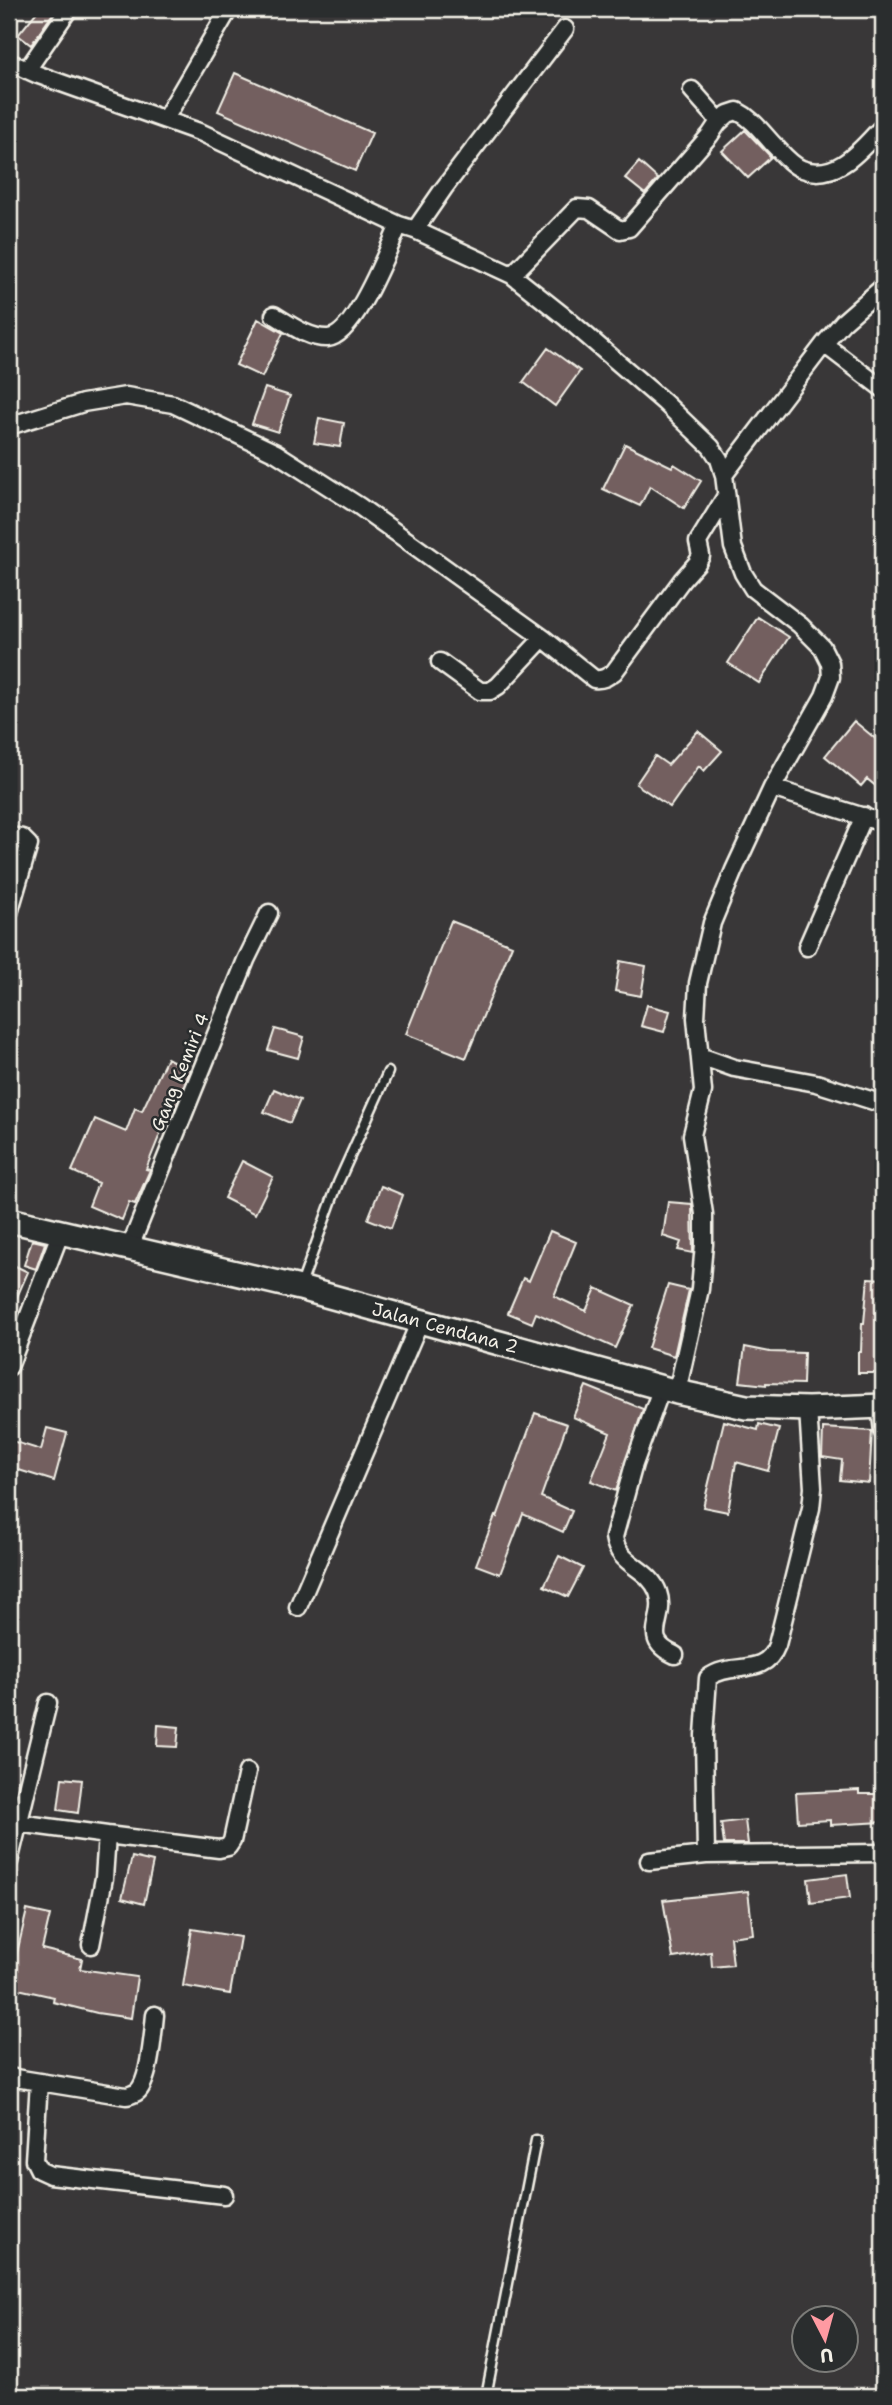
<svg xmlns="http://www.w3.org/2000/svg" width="892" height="2405" viewBox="0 0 892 2405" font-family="'Shantell Sans',sans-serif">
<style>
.building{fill:#735f5f;stroke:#f4f1e8;stroke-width:2}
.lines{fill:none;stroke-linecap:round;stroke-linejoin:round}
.lane-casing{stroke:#f4f1e8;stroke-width:13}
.street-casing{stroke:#f4f1e8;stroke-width:21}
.secondary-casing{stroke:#f4f1e8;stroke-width:28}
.lane{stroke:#2a2d2e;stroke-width:8}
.street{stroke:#2a2d2e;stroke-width:16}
.secondary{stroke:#2a2d2e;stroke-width:23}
.labels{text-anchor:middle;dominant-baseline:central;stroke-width:5;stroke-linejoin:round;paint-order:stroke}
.street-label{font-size:18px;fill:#f4f1e8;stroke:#2a2d2e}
</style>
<rect width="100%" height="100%" fill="#393738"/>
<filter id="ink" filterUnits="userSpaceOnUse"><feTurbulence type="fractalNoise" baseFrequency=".0143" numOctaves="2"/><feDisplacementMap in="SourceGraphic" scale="14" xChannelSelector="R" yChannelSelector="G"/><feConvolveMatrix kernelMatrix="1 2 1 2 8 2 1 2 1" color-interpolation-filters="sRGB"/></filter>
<g filter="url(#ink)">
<path class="building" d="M39 9H56L31 45 18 35Z
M235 73 372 133 355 171 218 111Z
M745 130 771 157 748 178 722 151Z
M639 162 658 179 645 194 625 178Z
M258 319 283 333 262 377 236 365Z
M548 348 580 371 555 406 523 382Z
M265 388 290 396 278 432 252 424Z
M319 418 344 423 340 447 314 443Z
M625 444 672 467 674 464 701 481 684 508 650 486 640 506 603 489Z
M758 617 789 637 759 683 728 663Z
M854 721 883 745V792L867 779 861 786 825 756Z
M698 731 722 751 704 771 699 766 670 807 636 784 655 756 668 765Z
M451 921 512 945 466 1058 406 1034Z
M620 961 646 966 641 996 615 991Z
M647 1005 670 1011 664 1032 641 1026Z
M275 1029 304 1037 298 1058 268 1050Z
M167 1058 190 1070 175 1109 171 1107 146 1169 150 1170 135 1204 129 1202 122 1220 89 1206 98 1183 72 1171 95 1119 126 1132 135 1108 142 1111Z
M274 1089 300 1100 290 1123 264 1112Z
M242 1161 273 1177 255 1214 224 1198Z
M381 1186 403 1195 391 1228 368 1219Z
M668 1202 692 1204 693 1253 678 1250 681 1242 663 1236Z
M550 1231 576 1242 554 1296 586 1311 596 1288 634 1305 615 1348 536 1313 532 1323 508 1313 523 1278 529 1281Z
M32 1240 45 1243 36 1269 24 1265Z
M9 1263 28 1272 9 1315Z
M868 1278 883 1279V1373H858V1352H861L862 1323H864Z
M668 1285 689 1290 674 1356 648 1348Z
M745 1347 770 1352 804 1353 803 1384 766 1383V1385L740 1382Z
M586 1386 643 1409 616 1491 591 1481 610 1433 573 1417Z
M535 1413 567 1424 541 1497 572 1511 563 1532 523 1514 500 1574 476 1565 495 1516 497 1517Z
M724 1421 758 1430 759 1424 779 1429 768 1471 736 1462 728 1512 703 1507Z
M47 1428 67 1433 54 1481 9 1467V1440L41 1450Z
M823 1428 872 1431 869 1483 840 1480 842 1460 822 1457Z
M559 1556 583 1568 568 1597 544 1586Z
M158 1725 179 1727 177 1747 157 1746Z
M62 1778 82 1780 78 1813 58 1810Z
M859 1790V1794H883V1822L830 1825V1820L798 1822 796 1793Z
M745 1820 748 1844H724L721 1823Z
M132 1857 153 1862 144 1904 122 1898Z
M847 1874 850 1898 811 1903 808 1879Z
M748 1891 753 1934 730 1937 733 1965 712 1967 711 1952 673 1958 663 1900Z
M27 1910 50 1915 42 1949 82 1959 80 1969 137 1977 131 2018 97 2013 53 2002 54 1997 9 1987Z
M192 1929 240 1937 230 1994 183 1986Z"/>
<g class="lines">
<defs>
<path id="lane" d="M301 1285 338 1183 388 1072
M486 2396 536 2140"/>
<path id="street" d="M9 62 36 74 202 133 399 225 415 230 512 275 565 317 664 402 711 447 719 459 724 475 733 547 743 573 753 589 800 625 822 647 830 663 831 677 824 696 772 788 734 870 712 923 698 983 696 1018 703 1091 692 1135 704 1214V1244L700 1289 677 1392
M27 70 69 9
M165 119 229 9
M718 123 728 114 737 111C753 119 761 131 773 144 781 152 791 165 802 169 837 182 862 148 883 126
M415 230 444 188 565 29
M512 275 577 208 589 209 620 230 629 228 710 135 718 123 715 116 692 90
M274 315C289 324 309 339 328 338 355 336 388 249 399 225
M824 344 883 389
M9 426 83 403 126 396 173 404 276 453 359 506 543 638 498 686 490 691H480L440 662
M724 475 824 344 843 322 883 287
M543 638 594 679C603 680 607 677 614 672L682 580 697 563 701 556 698 542 726 496
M772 788 883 823
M9 836 22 838 29 845 9 913
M807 947 864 816
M700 1056 734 1068 816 1083 883 1104
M130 1247 246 960 269 913
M9 1367 60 1234
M662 1387 634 1464 614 1537C618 1566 649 1567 658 1592 668 1620 638 1639 675 1655
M880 1406 883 1432
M298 1607 420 1321
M18 1823 107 1835 104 1878 91 1945
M107 1835 219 1849 228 1847 232 1841 247 1772
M706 1855 704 1735 708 1678C731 1660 764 1679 777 1645L811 1508 813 1488 808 1409
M649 1861 706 1855 883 1853
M9 1862 48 1703
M9 2077 126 2096C128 2096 135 2093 137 2092 150 2081 153 2033 155 2015
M39 2082 34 2160 39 2170 50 2175 224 2195"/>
<path id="secondary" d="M9 1220 300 1288 677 1392 746 1407 808 1409 883 1406"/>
</defs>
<use href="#lane" class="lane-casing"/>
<use href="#street" class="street-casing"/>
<use href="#secondary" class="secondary-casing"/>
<use href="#lane" class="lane"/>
<use href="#street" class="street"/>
<use href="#secondary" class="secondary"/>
</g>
</g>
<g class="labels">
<g class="street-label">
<text transform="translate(180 1072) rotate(-68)">Gang Kemiri 4</text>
<text transform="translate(445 1328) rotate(15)">Jalan Cendana 2</text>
</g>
</g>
<rect width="892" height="2405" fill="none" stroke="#2a2d2e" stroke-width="35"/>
<rect x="18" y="18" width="857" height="2370" fill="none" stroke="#f4f1e8" stroke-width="2.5" filter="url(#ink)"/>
<g transform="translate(825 2339) rotate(174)"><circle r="33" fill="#2a2d2e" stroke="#7b7b78" stroke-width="2"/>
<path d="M0-5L12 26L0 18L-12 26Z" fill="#ff9aa2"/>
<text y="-10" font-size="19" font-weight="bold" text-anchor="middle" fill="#f4f1e8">U</text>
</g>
</svg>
